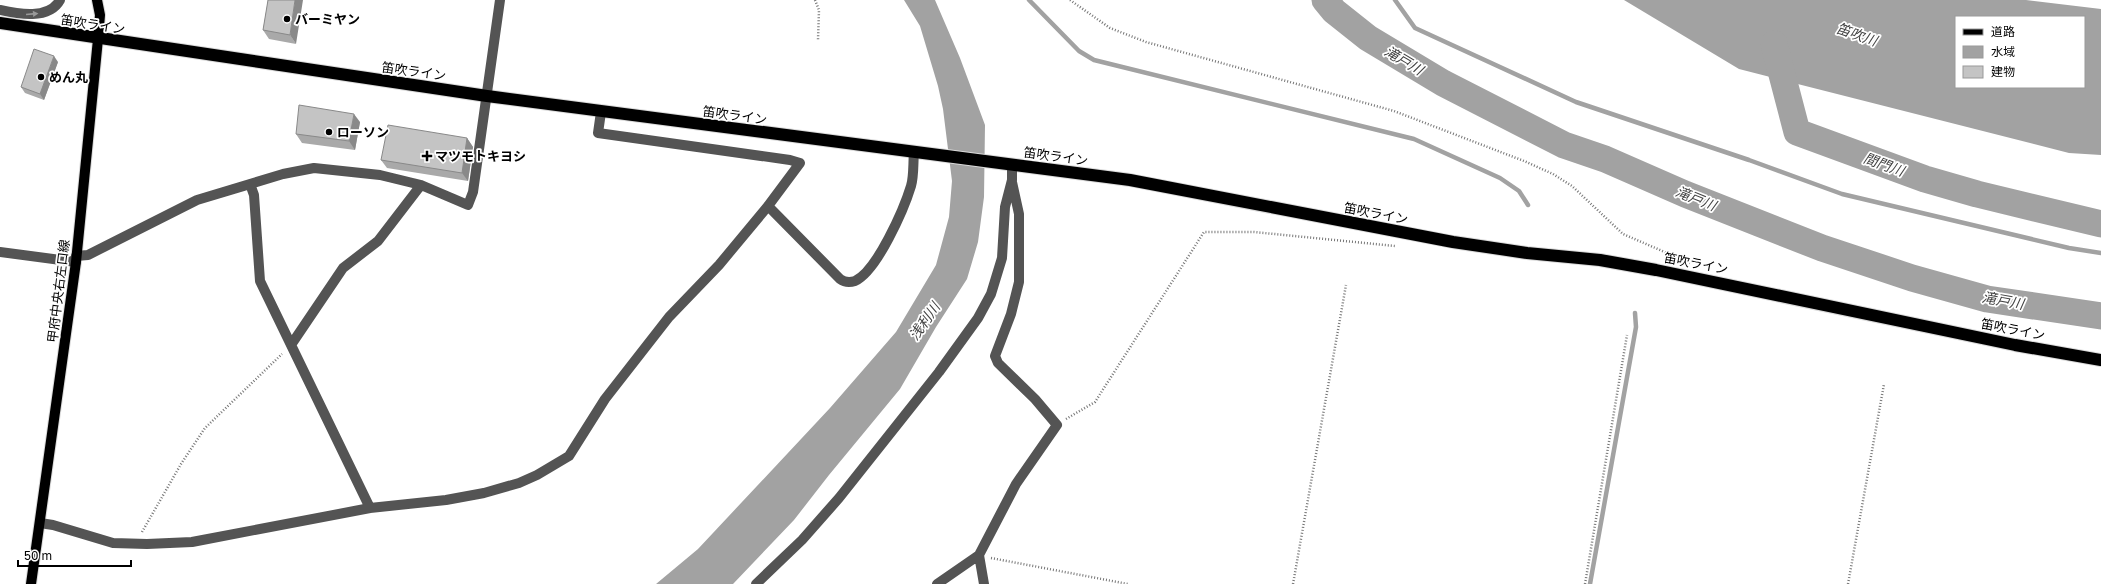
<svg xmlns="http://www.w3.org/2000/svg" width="2101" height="584" viewBox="0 0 2101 584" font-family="'Golos Text','Noto Sans JP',sans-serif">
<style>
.water{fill:#a2a2a2;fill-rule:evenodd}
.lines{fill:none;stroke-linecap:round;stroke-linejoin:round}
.stream{stroke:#a2a2a2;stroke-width:4.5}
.river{stroke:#a2a2a2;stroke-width:27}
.major-casing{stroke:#dbdbdb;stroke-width:12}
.highway-casing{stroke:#dbdbdb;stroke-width:14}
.path{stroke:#767676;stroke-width:2.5;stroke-dasharray:1 2;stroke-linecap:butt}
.minor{stroke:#545454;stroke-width:10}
.major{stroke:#000;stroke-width:10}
.highway{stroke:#000;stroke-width:12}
.wall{fill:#a9a9a9}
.shaded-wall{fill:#898989}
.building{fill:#c4c4c4;stroke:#898989}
.oneway{fill:#989898}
.poi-dot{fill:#000;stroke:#fff;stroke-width:1.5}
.labels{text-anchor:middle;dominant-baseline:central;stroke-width:3.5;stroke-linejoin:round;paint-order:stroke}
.poi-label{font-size:13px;font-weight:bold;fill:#000;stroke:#fff;text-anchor:start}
.street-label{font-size:13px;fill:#000;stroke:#fff}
.water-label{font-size:14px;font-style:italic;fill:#434343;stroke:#fff}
</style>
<rect width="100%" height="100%" fill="#fff"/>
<path class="water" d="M904 0H935L960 58 985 125 984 197 978 242 967 279 936 327 900 389 829 475 794 520 733 584H656L698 549 830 408 896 332 936 265 949 217 952 181 943 109 938 86 920 26Z
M1624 0H2026L2101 9V155L2069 153 1739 69ZM1956 17H2084V87H1956Z"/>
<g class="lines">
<path class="stream" d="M1029 0 1079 51 1094 60 1414 139 1500 178 1519 191 1528 205
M1395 0 1415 28 1576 102 1749 160 1842 194 2069 248 2101 253
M1590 584 1636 327 1635 313"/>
<path class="river" d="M1325 0 1334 11 1368 38 1443 83 1564 145 1605 159 1685 194 1822 248 1912 278 1987 299 2101 316
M1774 44 1797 132 1925 179 1977 194 2101 224"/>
<defs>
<path id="major" d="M31 584 76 262 98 39 100 15 97 0"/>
<path id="highway" d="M0 23 487 96 1130 180 1453 242 1527 253 1600 260 1656 270 2015 345 2101 360"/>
</defs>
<use href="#major" class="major-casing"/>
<use href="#highway" class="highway-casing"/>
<path class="path" d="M815 0 819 10 818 40
M1070 0 1110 28 1146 42 1394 111 1524 161 1553 174 1572 186 1623 234 1690 263
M1066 419 1095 402 1204 232H1254L1395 246
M142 532 181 464 205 428 282 354
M991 558 1128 584
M1293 584 1346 285
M1585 584 1627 335
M1848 584 1884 384"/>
<path class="minor" d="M0 10C18 14 49 20 60 0
M250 184 254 195 260 281 370 508
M768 206 840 279C844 282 849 283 855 281 877 271 904 209 911 186 914 176 913 163 914 152
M0 252 76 262
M76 256 88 255 197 200 283 174 314 168 380 175 421 185 468 205 473 192 500 0
M291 345 343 268 378 241 421 185
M40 523 53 525 113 543 147 544 192 542 370 508 446 500 484 493 519 483 537 475 569 456 605 399 669 317 719 265 768 206 800 163 790 160 598 133 601 112
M979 555 984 584
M756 584 802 540 839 498 939 372 978 318 991 294 1002 258 1005 207 1012 180V164
M937 584 979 555 1016 484 1057 425 1035 399 998 363 995 356 1011 314 1019 282V214L1012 182"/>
<use href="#major" class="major"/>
<use href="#highway" class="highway"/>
</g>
<path class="wall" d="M268 0 296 44 269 39 263 30Z
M58 62 44 100 25 93 21 87Z
M360 122 355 150 302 143 296 134Z
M467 138 473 147 468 181 387 168 381 160Z"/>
<path class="shaded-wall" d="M295 0H303L296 44 290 35Z
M54 56 58 62 44 100 40 94Z
M354 114 360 122 355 150 349 141Z
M467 138 473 147 468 181 462 173Z"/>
<path class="building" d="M268 0H295L290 35 263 30Z
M34 49 54 56 40 94 21 87Z
M299 105 354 114 349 141 296 134Z
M388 125 467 138 462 173 381 160Z"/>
<defs><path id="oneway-solid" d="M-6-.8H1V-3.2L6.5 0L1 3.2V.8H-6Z"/></defs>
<use class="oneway" href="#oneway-solid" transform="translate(32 14) rotate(-5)"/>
<g class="poi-dot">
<circle cx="287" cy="19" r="4"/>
<circle cx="41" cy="77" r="4"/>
<circle cx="329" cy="132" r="4"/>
<path d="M425 150h4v4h4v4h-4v4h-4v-4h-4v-4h4z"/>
</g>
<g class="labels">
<g class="poi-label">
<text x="295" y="19">バーミヤン</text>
<text x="49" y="77">めん丸</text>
<text x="337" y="132">ローソン</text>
<text x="435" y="156">マツモトキヨシ</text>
</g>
<g class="street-label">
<text transform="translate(93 24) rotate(9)">笛吹ライン</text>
<text transform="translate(414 71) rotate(8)">笛吹ライン</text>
<text transform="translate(735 115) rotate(8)">笛吹ライン</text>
<text transform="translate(1056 156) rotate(8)">笛吹ライン</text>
<text transform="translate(1376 213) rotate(11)">笛吹ライン</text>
<text transform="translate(1696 263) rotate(11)">笛吹ライン</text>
<text transform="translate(58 291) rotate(-83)">甲府中央右左口線</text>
<text transform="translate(2013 329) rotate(11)">笛吹ライン</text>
</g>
<g class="water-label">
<text transform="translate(1857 34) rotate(19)">笛吹川</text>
<text transform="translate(1404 60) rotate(31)">滝戸川</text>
<text transform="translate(1884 164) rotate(20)">間門川</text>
<text transform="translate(1696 198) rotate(22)">滝戸川</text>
<text transform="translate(2003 300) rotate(10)">滝戸川</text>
<text transform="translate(924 321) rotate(-55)">浅利川</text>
</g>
</g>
<rect x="1955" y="16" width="130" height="72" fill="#ffffff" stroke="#999999"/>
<rect x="1963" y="29" width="20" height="6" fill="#000000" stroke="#999999"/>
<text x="1991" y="36" font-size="12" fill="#000000">道路</text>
<rect x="1963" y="46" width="20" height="12" fill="#a2a2a2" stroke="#999999"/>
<text x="1991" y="56" font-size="12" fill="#000000">水域</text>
<rect x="1963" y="66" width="20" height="12" fill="#c4c4c4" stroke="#999999"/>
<text x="1991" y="76" font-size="12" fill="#000000">建物</text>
<path d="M18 560v6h113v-6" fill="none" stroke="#000000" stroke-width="2"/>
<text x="24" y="560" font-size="12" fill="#000000" stroke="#ffffff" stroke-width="3" paint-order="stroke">50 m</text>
</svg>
